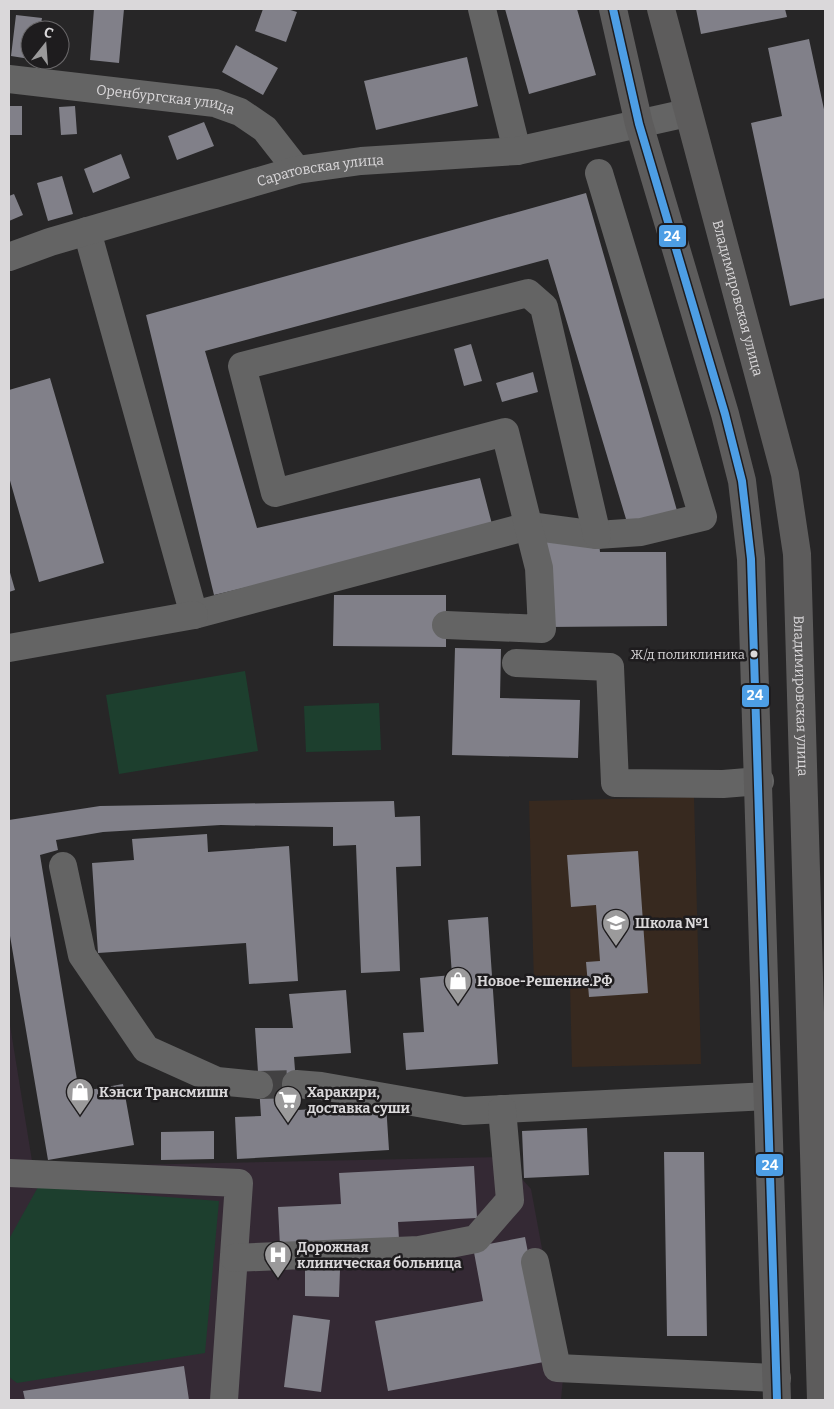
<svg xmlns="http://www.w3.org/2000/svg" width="834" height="1409" viewBox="0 0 834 1409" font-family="Bitter,serif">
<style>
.education{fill:#37291f}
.medical{fill:#342934}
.green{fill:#1d3f2e}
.building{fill:#818089}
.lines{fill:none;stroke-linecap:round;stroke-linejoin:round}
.minor-tunnel{stroke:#424142;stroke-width:28;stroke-dasharray:28 14;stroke-linecap:butt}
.minor{stroke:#646464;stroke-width:28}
.major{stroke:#5d5c5c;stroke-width:28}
.bus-1-casing{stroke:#1e1c1e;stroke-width:11}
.bus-1{stroke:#4d9ee5;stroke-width:8}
.bus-dot{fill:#dad8da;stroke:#1e1c1e;stroke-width:2}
.labels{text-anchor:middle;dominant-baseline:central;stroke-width:5;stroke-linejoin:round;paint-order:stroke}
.bus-label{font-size:13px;fill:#dad8da;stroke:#1e1c1e;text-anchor:end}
.street-label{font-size:14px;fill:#dad8da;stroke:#1e1c1e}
.poi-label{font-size:14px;font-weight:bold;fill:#dad8da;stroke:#1e1c1e;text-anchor:start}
.line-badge{stroke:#1e1c1e;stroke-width:2}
.badge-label{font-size:14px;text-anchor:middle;font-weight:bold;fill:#fff}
</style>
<rect width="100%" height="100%" fill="#272627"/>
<path class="education" d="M694 797 701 1064 572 1067 570 984 534 985 529 801Z"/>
<path class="medical" d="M9 1019 33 1167 502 1157 531 1189 564 1368 561 1400H9Z"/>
<path class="green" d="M245 671 258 751 119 774 106 695Z
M379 703 381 750 306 752 304 706Z
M38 1187 219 1201 205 1353 17 1383 9 1377V1239Z"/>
<path class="building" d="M94 9H124L119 63 90 60Z
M263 9H287L297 12 286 42 255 31Z
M505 9H577L596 75 529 94Z
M696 9H785L787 17 701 34Z
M16 15 42 18 40 30H30V59L11 56Z
M809 39 825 114V298L790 306 751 123 782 116 768 48Z
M236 45 278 68 263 95 222 72Z
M467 57 478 106 376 130 364 81Z
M9 106H22V135H9Z
M75 106 77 134 61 135 59 107Z
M204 122 214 146 177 160 168 136Z
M121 154 130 178 93 193 84 169Z
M62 176 73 214 48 221 37 183Z
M586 193 678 514 629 529 548 259 205 351 257 528 480 478 493 528 214 595 146 315Z
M14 194 23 215 9 221V196Z
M471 344 482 381 464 386 454 349Z
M533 372 538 392 502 402 496 383Z
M50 378 104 563 39 582 9 477V390Z
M546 542H599L600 552H666L667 626 546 627Z
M9 569 15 590 9 592Z
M334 595H446V647L333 646Z
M455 648 501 649 500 698 580 700 578 758 452 755Z
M394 801 395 817 420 816 421 866 396 867 400 971 361 973 356 845 333 846V827L221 825 103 832 56 840 58 850 40 855 79 1092 123 1084 134 1145 48 1160 9 930V820L100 806Z
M207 834 208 852 289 846 298 981 249 984 246 943 98 953 92 863 134 860 132 839Z
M638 851 648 993 589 997 586 962 600 961 596 905 571 907 567 855Z
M488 917 498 1064 406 1070 403 1033 424 1032 420 978 452 975 448 920Z
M346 990 351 1053 294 1057 298 1110 386 1104 389 1150 237 1159 235 1117 261 1116 255 1028H293L289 994Z
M587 1128 589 1175 524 1178 522 1131Z
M214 1131V1159L161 1160V1132Z
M664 1152H704L707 1336H667Z
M474 1166 477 1218 398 1222 399 1240 280 1246 278 1207 341 1204 339 1173Z
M525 1237 549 1361 388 1391 375 1321 483 1301 473 1247Z
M305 1268 340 1270 339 1297 305 1296Z
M293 1315 330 1320 321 1392 284 1387Z
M184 1366 189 1400H25L23 1391Z"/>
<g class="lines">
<path class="minor-tunnel" d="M259 1085 296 1084"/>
<g class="minor">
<path d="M482 9 517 151"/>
<path id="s1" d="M9 79 215 103 240 112 265 129 297 170"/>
<path d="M87 231 194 615 529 526 597 535 641 532 703 517 599 173"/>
<path id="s2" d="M9 257 50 242 297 170 361 161 517 151 687 113"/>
<path d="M446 625 542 629 539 568 505 432 275 493 242 366 528 293 544 307 597 535"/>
<path d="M9 648 194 615"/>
<path d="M516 663 610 667 615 783 723 784 760 781"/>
<path d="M63 866 82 955 146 1049 217 1081 259 1085"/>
<path d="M296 1084 321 1086 464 1111 767 1096"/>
<path d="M9 1173 239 1183 224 1400"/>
<path d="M234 1258 419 1250 476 1239 510 1200 502 1109"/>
<path d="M535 1262 557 1368 777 1378"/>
</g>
<g class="major">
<path d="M613 9 639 124 725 414 742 481 751 559 777 1400"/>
<path id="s3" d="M661 9 785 474 797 554 821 1400"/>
</g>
<defs>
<path id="bus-1" d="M613 9 639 124 725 414 742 481 751 559 777 1400"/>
</defs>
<use href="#bus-1" class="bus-1-casing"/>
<use href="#bus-1" class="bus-1"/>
</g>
<defs>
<symbol id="school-pin" viewBox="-11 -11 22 30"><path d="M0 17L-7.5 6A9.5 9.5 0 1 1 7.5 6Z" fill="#9b9a9b" stroke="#1e1c1e"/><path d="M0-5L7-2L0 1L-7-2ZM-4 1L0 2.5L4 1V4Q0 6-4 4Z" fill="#fff"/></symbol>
<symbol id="shop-pin" viewBox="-11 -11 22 30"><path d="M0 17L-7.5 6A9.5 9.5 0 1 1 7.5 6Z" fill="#9b9a9b" stroke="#1e1c1e"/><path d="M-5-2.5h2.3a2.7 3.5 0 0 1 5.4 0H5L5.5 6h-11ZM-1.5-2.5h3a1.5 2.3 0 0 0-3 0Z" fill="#fff"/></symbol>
<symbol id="supermarket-pin" viewBox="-11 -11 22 30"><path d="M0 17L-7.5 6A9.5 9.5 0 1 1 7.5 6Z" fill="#9b9a9b" stroke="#1e1c1e"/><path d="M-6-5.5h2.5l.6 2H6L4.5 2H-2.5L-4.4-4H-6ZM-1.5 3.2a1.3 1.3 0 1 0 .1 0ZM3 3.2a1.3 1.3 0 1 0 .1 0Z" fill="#fff"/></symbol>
<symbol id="hospital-pin" viewBox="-11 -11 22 30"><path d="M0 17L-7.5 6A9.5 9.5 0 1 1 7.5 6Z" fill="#9b9a9b" stroke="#1e1c1e"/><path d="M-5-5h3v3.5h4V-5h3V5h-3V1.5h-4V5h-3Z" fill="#fff"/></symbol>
</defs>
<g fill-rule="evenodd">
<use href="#school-pin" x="600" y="907" width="32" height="43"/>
<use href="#shop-pin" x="442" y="965" width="32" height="43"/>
<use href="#shop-pin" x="64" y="1076" width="32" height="43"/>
<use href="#supermarket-pin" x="272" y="1084" width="32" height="43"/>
<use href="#hospital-pin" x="262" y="1239" width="32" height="43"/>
</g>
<circle class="bus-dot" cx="754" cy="654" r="4.5"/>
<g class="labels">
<g class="bus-label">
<text x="745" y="654">Ж/д поликлиника</text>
</g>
<g class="street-label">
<text stroke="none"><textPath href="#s1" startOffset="158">Оренбургская улица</textPath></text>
<text stroke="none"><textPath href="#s2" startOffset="324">Саратовская улица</textPath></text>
<text stroke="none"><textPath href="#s3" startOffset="299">Владимировская улица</textPath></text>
<text stroke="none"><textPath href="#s3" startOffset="704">Владимировская улица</textPath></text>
</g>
<g class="poi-label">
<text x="635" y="923">Школа №1</text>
<text x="477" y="981">Новое-Решение.РФ</text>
<text x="99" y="1092">Кэнси Трансмишн</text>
<text x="307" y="1092">Харакири,<tspan x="307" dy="16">доставка суши</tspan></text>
<text x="297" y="1247">Дорожная<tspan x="297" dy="16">клиническая больница</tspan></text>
</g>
</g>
<g class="line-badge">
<rect x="658" y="224" width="29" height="24" rx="5" fill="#4d9ee5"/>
<rect x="741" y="684" width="29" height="24" rx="5" fill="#4d9ee5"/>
<rect x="755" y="1153" width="29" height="24" rx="5" fill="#4d9ee5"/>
</g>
<g class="badge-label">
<text x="672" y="241">24</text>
<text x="755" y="700">24</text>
<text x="770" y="1170">24</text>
</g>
<rect width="834" height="1409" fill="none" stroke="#dad8da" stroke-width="20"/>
<g transform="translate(45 45) rotate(17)"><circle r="24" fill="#1e1c1e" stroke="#696769"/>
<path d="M0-4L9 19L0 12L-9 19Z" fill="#9b9a9b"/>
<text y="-8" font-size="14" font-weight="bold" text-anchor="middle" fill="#dad8da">С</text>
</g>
</svg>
